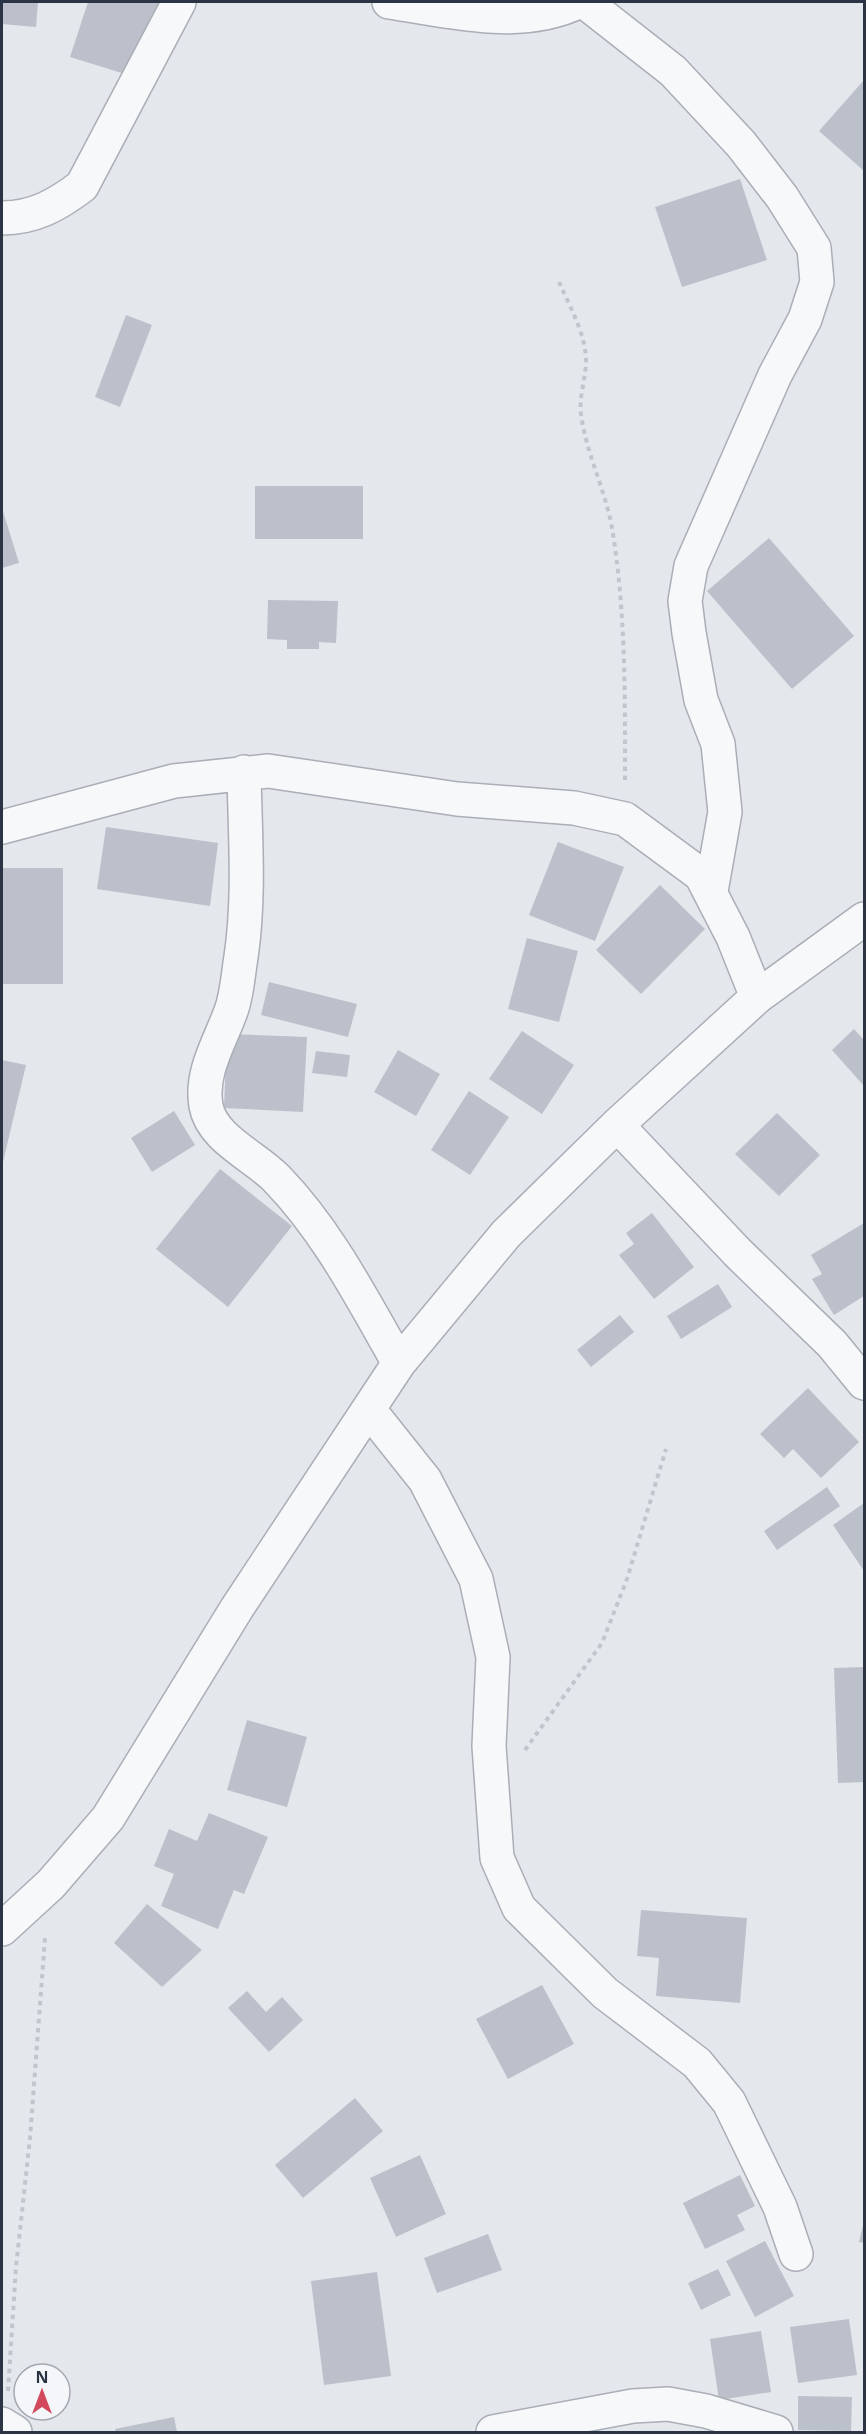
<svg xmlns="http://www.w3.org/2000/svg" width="866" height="2434" viewBox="0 0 866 2434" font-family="'Noto Sans',sans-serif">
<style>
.building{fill:#bbc0ca}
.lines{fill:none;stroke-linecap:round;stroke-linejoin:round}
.minor-casing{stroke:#a9aeb7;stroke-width:36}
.path{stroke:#c2c5cb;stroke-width:4;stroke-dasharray:4.5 4.5;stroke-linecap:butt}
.minor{stroke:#f7f8fa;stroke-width:33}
</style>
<rect width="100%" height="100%" fill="#e4e7ec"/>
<path class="building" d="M2 2H38L36 27 2 24Z
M88 2H162L138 78 70 57Z
M864 80V171L819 131Z
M740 179 767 260 682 287 655 207Z
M126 315 152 325 120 407 95 397Z
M255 486H363V539H255Z
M2 508 19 563 2 568Z
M769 538 854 636 792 689 707 591Z
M268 600 338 601 336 643 319 642V649H287V640L267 639Z
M106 827 218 843 210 906 97 889Z
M558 842 624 867 595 941 529 915Z
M2 868H63V984H2Z
M660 885 705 929 641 994 596 950Z
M527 938 578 951 559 1022 508 1009Z
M269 982 357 1004 348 1037 261 1015Z
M854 1029 864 1040V1086L832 1050Z
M522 1031 574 1065 542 1114 489 1079Z
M227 1034 307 1037 303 1112 224 1108Z
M398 1050 440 1074 416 1116 374 1092Z
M316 1051 350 1055 347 1077 312 1073Z
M2 1060 26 1065 3 1162 2 1161Z
M469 1091 509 1117 470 1175 431 1150Z
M174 1111 195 1145 152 1172 131 1138Z
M777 1113 820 1155 779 1196 735 1154Z
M220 1169 292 1226 228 1307 156 1249Z
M652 1213 694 1267 654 1299 619 1255 634 1244 626 1233Z
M864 1223V1296L834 1315 812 1279 822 1274 811 1255Z
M718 1284 732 1307 681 1339 667 1316Z
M620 1315 634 1332 591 1367 577 1350Z
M808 1388 859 1442 821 1478 793 1449 784 1458 760 1434Z
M827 1487 840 1506 777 1550 764 1531Z
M864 1503V1571L833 1525Z
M864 1667V1782L838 1783 834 1668Z
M247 1720 307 1737 287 1807 227 1790Z
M209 1813 268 1837 244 1894 234 1890 218 1929 161 1906 174 1874 154 1866 169 1829 197 1841Z
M147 1904 202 1950 162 1987 114 1943Z
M641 1910 747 1918 740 2003 656 1996 659 1958 637 1956Z
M542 1985 574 2044 508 2079 476 2019Z
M247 1991 266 2012 282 1997 303 2020 269 2052 228 2008Z
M355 2098 383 2131 303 2198 275 2165Z
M420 2155 446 2214 396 2237 370 2178Z
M740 2175 755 2206 737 2215 745 2230 705 2249 683 2203Z
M864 2221V2243L859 2242Z
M488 2234 502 2270 437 2293 424 2258Z
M765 2241 794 2296 755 2317 726 2261Z
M718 2269 731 2295 701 2310 688 2283Z
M377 2272 391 2376 324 2385 311 2281Z
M849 2319 857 2375 798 2383 790 2327Z
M761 2331 771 2392 719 2400 710 2339Z
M798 2396 852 2397 851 2431 798 2430Z
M174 2417 177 2432H116L115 2429Z"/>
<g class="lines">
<defs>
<path id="minor" d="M389 2C450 11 520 30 578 2
M585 2 673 71 741 144 782 197 814 248 817 282 805 319 775 375 691 566 685 601 689 633 701 700 718 744 725 812 711 891
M2 218C34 218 57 205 82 186L179 2
M244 772C245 834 250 896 241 957 238 975 237 995 231 1011 220 1042 200 1072 206 1106 212 1139 255 1156 277 1179 329 1233 362 1299 399 1363
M2 827 174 781 268 771 457 799 574 808 625 819 701 875 733 937 757 997
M617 1125 738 1253 832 1344 864 1383
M370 1411 425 1480 476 1579 493 1657 489 1746 497 1858 519 1908 605 1993 697 2063 729 2102 780 2207 796 2254
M2 1929 51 1884 108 1818 237 1608 399 1363 506 1234 617 1125 757 997 864 919
M2 2424 15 2432
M493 2432 633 2406 668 2404 706 2411 776 2432"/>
</defs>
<use href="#minor" class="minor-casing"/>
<path class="path" d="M559 282C570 307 587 336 586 364 585 381 579 396 581 414 586 453 605 489 612 528 626 612 625 698 625 783
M525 1750 602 1643 627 1579 666 1449
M8 2391 16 2267 30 2138 45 1938"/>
<use href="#minor" class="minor"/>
</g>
<rect width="866" height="2434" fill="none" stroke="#2b3445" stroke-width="6"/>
<g transform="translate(42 2392)"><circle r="28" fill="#f4f6f9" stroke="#a4a8b1" stroke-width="1.5"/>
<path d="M0-4.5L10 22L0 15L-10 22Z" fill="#d1495b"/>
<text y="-9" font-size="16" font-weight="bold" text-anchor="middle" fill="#2b3445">N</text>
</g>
</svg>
